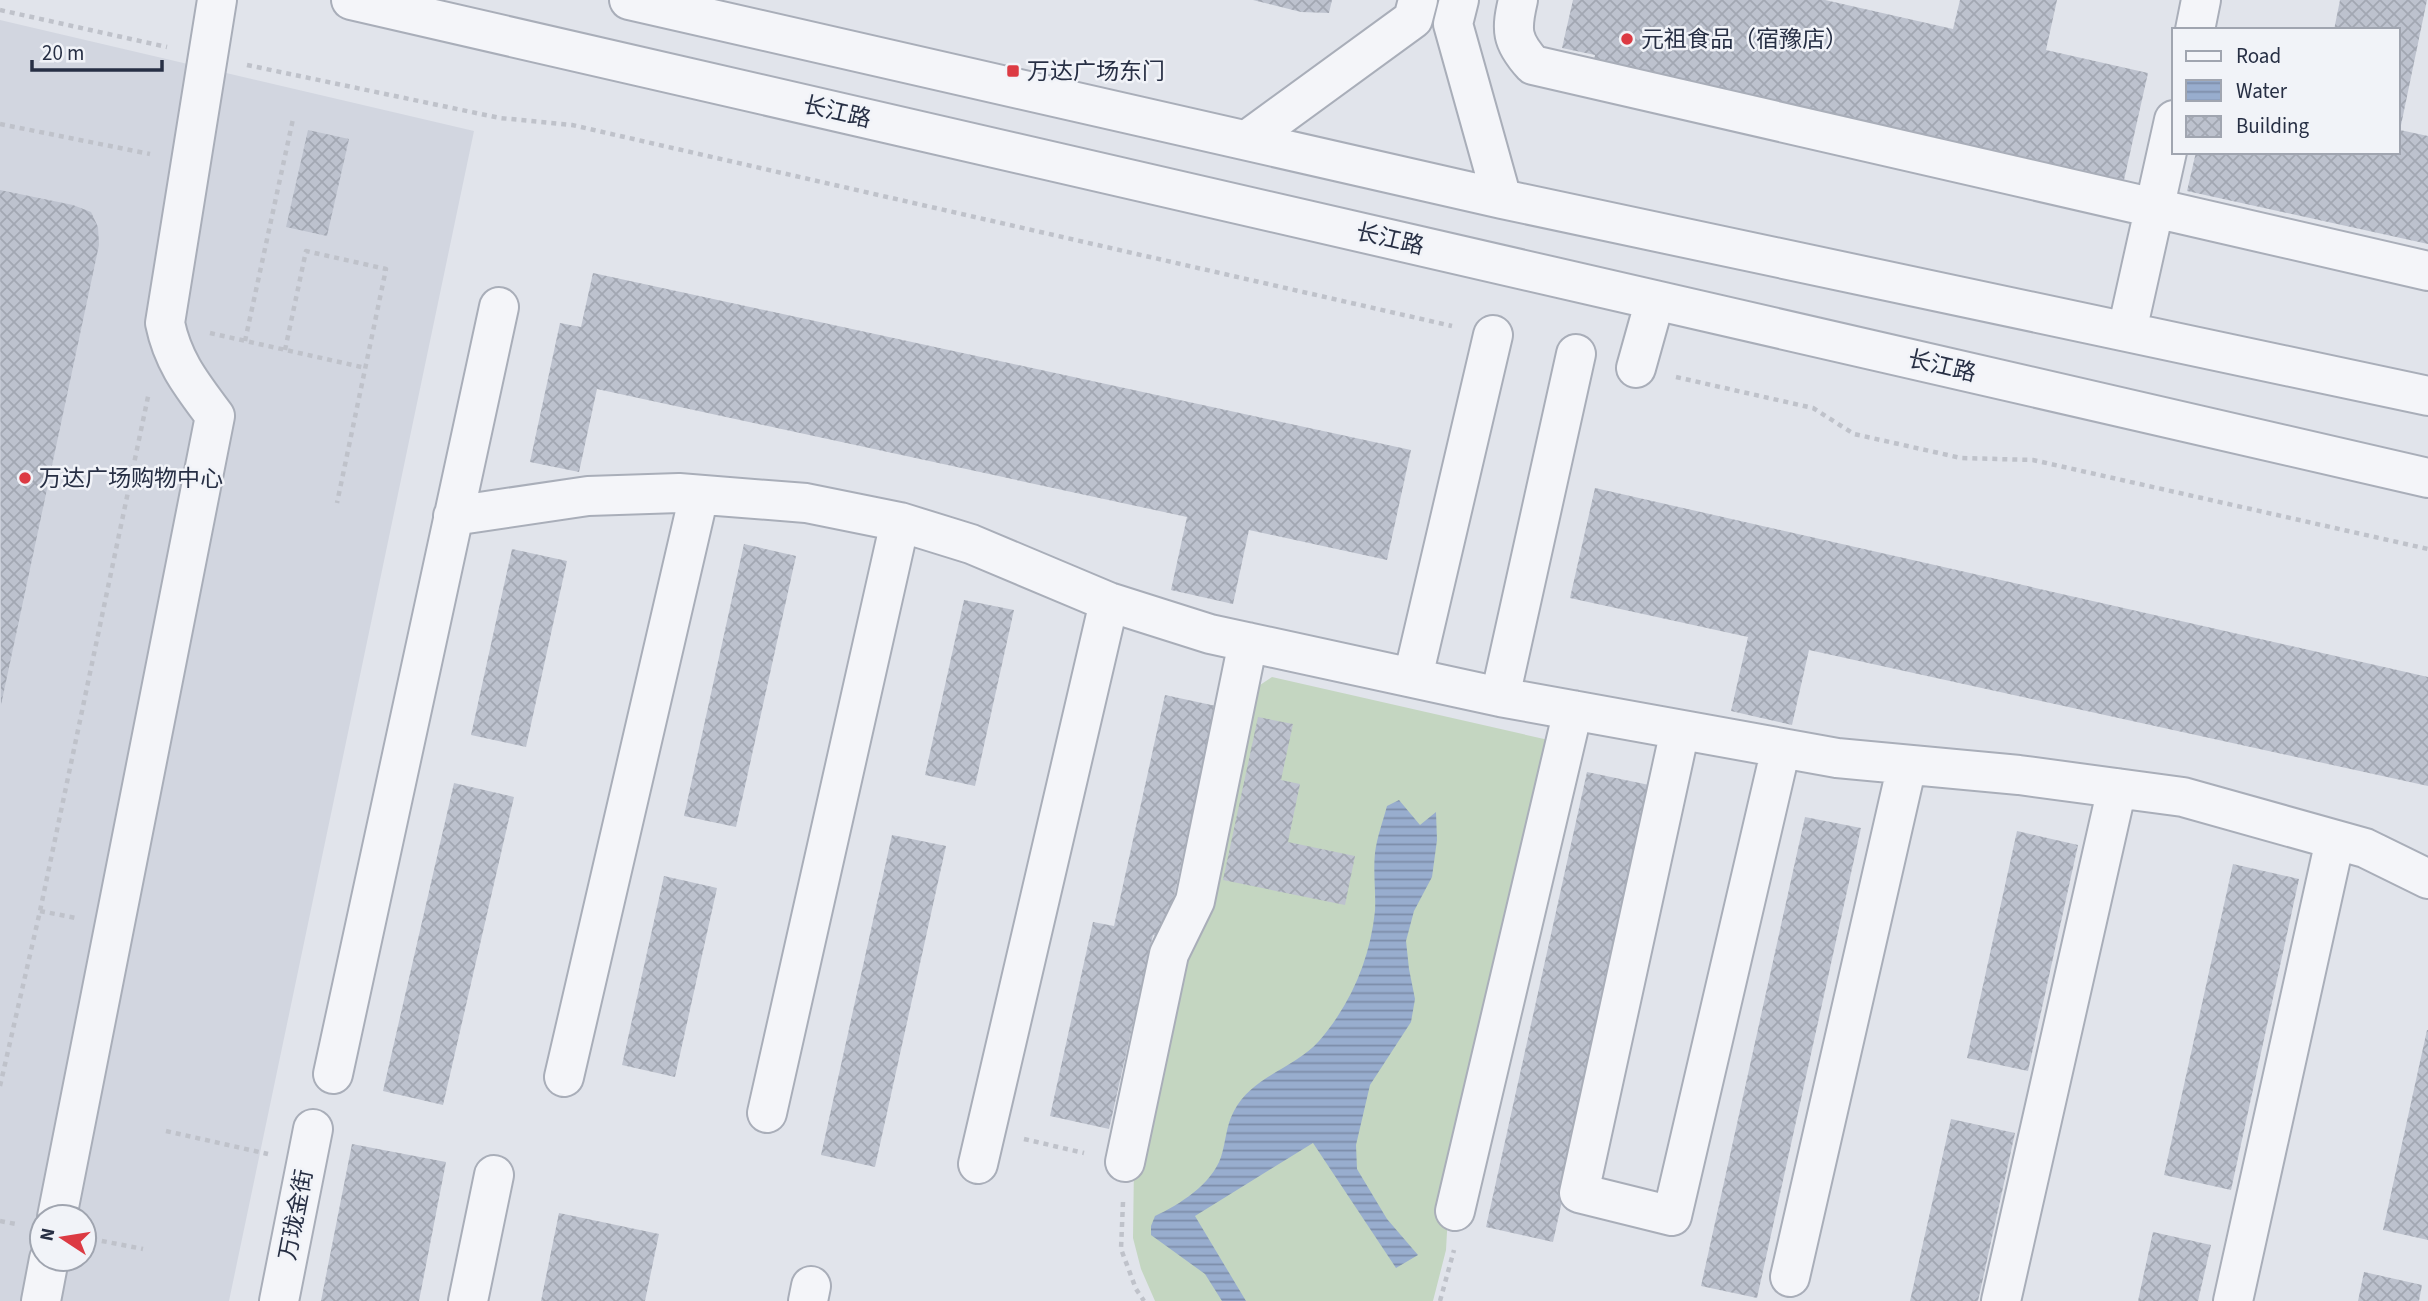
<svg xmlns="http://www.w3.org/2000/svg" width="2428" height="1301" viewBox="0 0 2428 1301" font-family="'Source Sans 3','Noto Sans SC',sans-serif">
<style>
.built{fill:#d2d6e0;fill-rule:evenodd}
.garden{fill:#c4d6c1}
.water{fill:url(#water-rules)}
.building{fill:url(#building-cross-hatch)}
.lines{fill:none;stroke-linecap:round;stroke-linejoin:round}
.minor-casing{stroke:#a9aeb9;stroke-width:42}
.path{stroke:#bfc2ca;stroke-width:4.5;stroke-dasharray:5 5;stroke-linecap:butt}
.minor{stroke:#f4f5f9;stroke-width:38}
.poi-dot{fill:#dc3a43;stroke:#f1f3f8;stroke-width:2.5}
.labels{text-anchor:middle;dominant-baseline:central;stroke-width:5;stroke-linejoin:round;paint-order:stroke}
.poi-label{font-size:23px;fill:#272f44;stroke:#f1f3f8;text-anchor:start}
.street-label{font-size:23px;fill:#272f44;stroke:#f1f3f8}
</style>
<defs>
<pattern id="water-rules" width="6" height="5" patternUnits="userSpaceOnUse" patternTransform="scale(1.75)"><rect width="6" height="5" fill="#98adce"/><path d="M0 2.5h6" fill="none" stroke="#7c8da9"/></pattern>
<pattern id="building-cross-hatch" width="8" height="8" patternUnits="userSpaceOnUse" patternTransform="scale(1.75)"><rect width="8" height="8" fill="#bdc2ce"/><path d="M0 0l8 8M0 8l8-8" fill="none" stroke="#a2a7b2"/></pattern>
</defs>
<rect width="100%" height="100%" fill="#e1e4eb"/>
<path class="built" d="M0 20 474 131 229 1301H0ZM42 1217H84V1259H42Z"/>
<path class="garden" d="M1272 677 1553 741 1448 1214 1446 1250 1433 1301H1155L1141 1269 1133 1238 1134 1164 1174 979 1213 897 1260 685Z"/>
<path class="water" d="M1399 800 1420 825 1436 812 1437 840 1432 877 1414 911 1406 941 1409 969 1415 999 1411 1022 1370 1085 1356 1145 1357 1169 1387 1219 1418 1255 1396 1268 1313 1143 1195 1216 1246 1301H1222L1205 1274 1151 1235V1226L1155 1216C1179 1205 1212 1184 1221 1157 1226 1142 1226 1125 1234 1111 1252 1076 1294 1069 1319 1041 1351 1004 1370 959 1375 911 1376 892 1373 872 1375 853 1377 837 1383 821 1387 806Z"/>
<path class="building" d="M1253 0H1332L1329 13 1301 12Z
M1573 0H1825L1953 29 1960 0H2057L2046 50 2148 73 2124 180 1594 60 1595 55 1562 48Z
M2340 0H2427L2400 130 2428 136V244L2187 191 2196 152H2398V30H2334Z
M308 130 349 139 327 236 286 227Z
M0 190 73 205 91 212 98 227 99 245 1 705Z
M593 273 1411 450 1387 560 1249 530 1233 604 1171 590 1187 517 597 389 579 472 530 462 560 323 581 327Z
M1595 488 2428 677V786L1809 650 1792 725 1731 711 1748 637 1570 598Z
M744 544 796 556 736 827 684 816Z
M512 549 567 561 526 747 471 735Z
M964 600 1014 610 975 786 925 775Z
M1165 695 1216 706 1165 938 1153 935 1109 1129 1050 1116 1093 922 1114 926Z
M1258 717 1293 724 1281 780 1300 784 1288 842 1355 856 1345 905 1223 880Z
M1587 772 1654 786 1553 1242 1486 1227Z
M454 783 514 797 443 1105 383 1091Z
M1805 817 1861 828 1757 1298 1701 1286Z
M2017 831 2078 845 2028 1071 1967 1058Z
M892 835 946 846 875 1167 821 1155Z
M2233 864 2299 879 2231 1190 2164 1175Z
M664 876 717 888 675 1077 622 1065Z
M2427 1030H2428V1240L2383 1230Z
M1951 1119 2015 1133 1978 1301H1910Z
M352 1144 446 1162 419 1301H321Z
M559 1213 659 1234 645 1301H541Z
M2153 1232 2211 1245 2198 1301H2138Z
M2364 1272 2422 1285 2419 1301H2358Z"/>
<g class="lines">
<defs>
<path id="minor" d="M351 0 2428 478
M629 0 1502 199 2428 396
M1459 0 1453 24 1502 199
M1518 0C1511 30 1511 41 1533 65L2428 271
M2195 30 2201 0
M1247 140 1413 19 1418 0
M2127 331 2174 120
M1636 368 1655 300
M453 516 588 496 679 493 806 503 900 522 971 544 1109 602 1210 634 1500 697 1837 758 2019 775 2183 797 2365 848 2428 879
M1413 677 1493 335
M1500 697 1576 354
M1680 730 1579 1193 1672 1216 1781 748
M333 1074 499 307
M564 1077 699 495
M767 1113 900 522
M1125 1162 1169 954 1195 901 1248 642
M978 1164 1109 602
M1455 1211 1573 710
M57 1217 215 416C192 385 173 362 165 323L217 0
M1790 1277 1907 765
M41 1301 49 1259
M279 1301 313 1129
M468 1301 494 1175
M808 1301 811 1286
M2001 1301 2117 788
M2233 1301 2335 840"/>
</defs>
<use href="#minor" class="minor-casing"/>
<path class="path" d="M0 10 167 47
M247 65 500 118 572 125 1452 326
M0 124 150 154
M210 333 366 368
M245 341 293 119
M285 350 306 251 386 269 337 503
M1676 377 1813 408 1854 434 1961 458 2033 460 2428 549
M40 911 76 918
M0 1086 40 911 149 392
M166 1131 268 1154
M1024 1139 1084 1153
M1123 1202 1121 1249 1136 1289 1144 1301
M0 1221 16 1224
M92 1239 143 1249
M1440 1301 1454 1250"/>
<use href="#minor" class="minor"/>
</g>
<g class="poi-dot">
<circle cx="1627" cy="39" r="7"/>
<rect x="1006" y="64" width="14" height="14" rx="3.5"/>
<circle cx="25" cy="478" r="7"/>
</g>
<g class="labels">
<g class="poi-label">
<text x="1641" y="39">元祖食品（宿豫店）</text>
<text x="1027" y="71">万达广场东门</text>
<text x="39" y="478">万达广场购物中心</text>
</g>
<g class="street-label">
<text transform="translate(837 112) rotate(13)">长江路</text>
<text transform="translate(1390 239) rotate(13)">长江路</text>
<text transform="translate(1942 366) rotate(13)">长江路</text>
<text transform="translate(296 1215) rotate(-79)">万珑金街</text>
</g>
</g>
<rect x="2172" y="28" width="228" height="126" fill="#f1f3f8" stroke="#a0a5b0" stroke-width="2"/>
<rect x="2186" y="51" width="35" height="10" fill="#f4f5f9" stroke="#a0a5b0" stroke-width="2"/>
<text x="2236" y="63" font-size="21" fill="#272f44">Road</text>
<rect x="2186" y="80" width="35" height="21" fill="url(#water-rules)" stroke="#a0a5b0" stroke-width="2"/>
<text x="2236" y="98" font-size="21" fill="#272f44">Water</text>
<rect x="2186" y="116" width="35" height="21" fill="url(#building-cross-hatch)" stroke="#a0a5b0" stroke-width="2"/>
<text x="2236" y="133" font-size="21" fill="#272f44">Building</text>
<g transform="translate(63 1238) rotate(282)"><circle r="33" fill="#f1f3f8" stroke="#a0a5b0" stroke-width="2"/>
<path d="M0-5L12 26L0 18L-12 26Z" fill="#dc3a43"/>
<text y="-10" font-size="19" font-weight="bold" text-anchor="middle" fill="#272f44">N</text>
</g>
<path d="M32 60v10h130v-10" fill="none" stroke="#272f44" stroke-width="3.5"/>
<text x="42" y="60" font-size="21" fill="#272f44" stroke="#f1f3f8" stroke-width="5" paint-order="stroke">20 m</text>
</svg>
